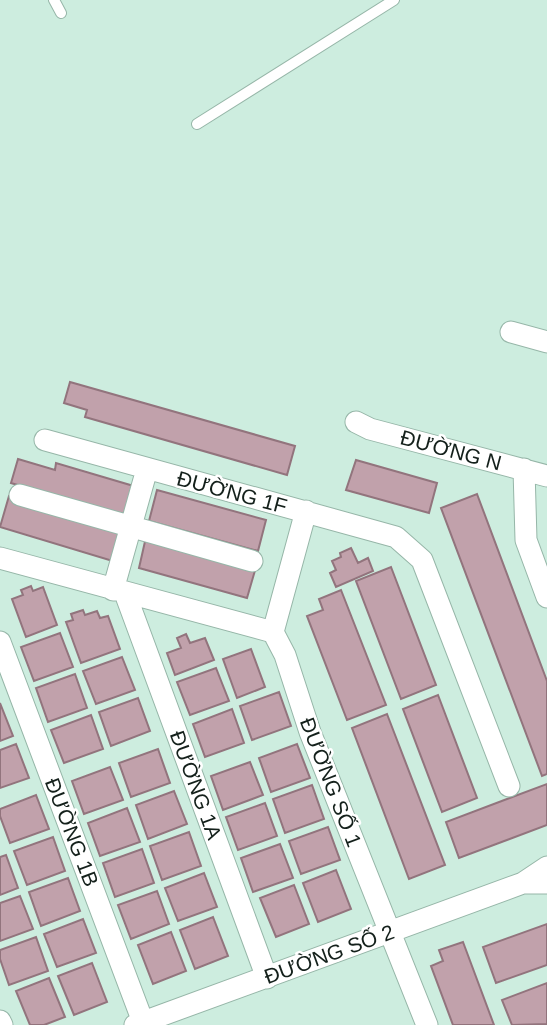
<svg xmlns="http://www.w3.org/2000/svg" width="547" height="1025" viewBox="0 0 547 1025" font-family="Arial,sans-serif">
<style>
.building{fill:#c1a1ab;stroke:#92747d;stroke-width:2}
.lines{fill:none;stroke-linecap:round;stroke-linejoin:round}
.lane-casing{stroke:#96b6a8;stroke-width:12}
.street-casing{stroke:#96b6a8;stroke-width:23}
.lane{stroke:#fff;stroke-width:10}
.street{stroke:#fff;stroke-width:21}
.labels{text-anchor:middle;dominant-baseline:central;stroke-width:5;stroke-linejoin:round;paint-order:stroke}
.street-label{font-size:21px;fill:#14201b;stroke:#fff}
</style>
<rect width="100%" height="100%" fill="#cdeddf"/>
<path class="building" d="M70 382 295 446 287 475 85 417 87 410 64 403Z
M18 459 55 470 56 463 137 487 128 518 11 483Z
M356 460 437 483 429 513 346 490Z
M157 490 266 520 258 551 149 521Z
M477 494 547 681V774L542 776 441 508Z
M9 496 125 531 116 562 0 527Z
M146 537 256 567 247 598 139 568Z
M351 548 358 563 368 558 373 571 336 587 330 573 336 570 332 561 341 557 340 553Z
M391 567 436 685 401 699 356 581Z
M31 586 33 591 43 587 57 625 26 637 12 599 23 595 21 590Z
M341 590 386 705 347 720 307 616 323 610 319 599Z
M83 610 85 615 97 611 100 618 108 616 120 649 81 663 66 622 73 620 71 614Z
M60 633 73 667 34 681 21 647Z
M186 634 190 643 205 638 214 660 175 675 167 653 181 648 177 638Z
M251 649 265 687 237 698 223 659Z
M122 657 135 690 96 704 83 671Z
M216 668 229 701 190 715 177 682Z
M75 674 87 708 48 722 36 688Z
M279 692 291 726 252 740 240 706Z
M438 695 477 798 442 812 403 709Z
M138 698 150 731 111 746 99 712Z
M0 703 13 736 0 741Z
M232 709 244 743 205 757 193 724Z
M387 714 445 865 409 879 352 728Z
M91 715 103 749 64 763 51 730Z
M16 744 29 778 0 788V750Z
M297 744 310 778 271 792 259 758Z
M158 749 170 783 131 797 119 763Z
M250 762 263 795 223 810 211 776Z
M110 767 123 800 84 814 72 781Z
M547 784V825L459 858 446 822Z
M312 785 324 819 285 833 273 799Z
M174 791 187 824 148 839 136 805Z
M36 795 49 829 10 843 0 816V809Z
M265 803 277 836 238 850 226 817Z
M127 808 140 842 100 856 88 823Z
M328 827 340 860 301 874 289 841Z
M189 832 201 866 162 880 150 846Z
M53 837 65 871 27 885 14 851Z
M280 844 293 878 253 892 241 858Z
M142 849 154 883 115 897 103 863Z
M6 855 18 888 0 895V857Z
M336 870 351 909 318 922 303 883Z
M204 873 217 907 178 921 165 888Z
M68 878 80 911 41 926 29 892Z
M294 885 309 924 276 937 260 898Z
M157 891 169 924 131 939 118 905Z
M20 896 33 929 0 941V903Z
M213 917 228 956 195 969 180 930Z
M83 919 96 953 57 967 44 934Z
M547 924V965L496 983 483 947Z
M171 932 186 971 153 984 138 945Z
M36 937 48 971 9 985 0 959V950Z
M463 942 494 1025H453L431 966 443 961 439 950Z
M92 963 107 1002 74 1015 58 976Z
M49 978 65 1017 44 1025H30L16 991Z
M547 983V1024L512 1025 502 1000Z"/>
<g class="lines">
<defs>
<path id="lane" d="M54 0 61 13
M197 124 394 0"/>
<path id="street" d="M511 332 547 342
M356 422 370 429 547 476
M45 440 396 537 422 560 509 786
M524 469 526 540 547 597
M20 495 252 561
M306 511 273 632 285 655 310 732 427 1025
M0 558 273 632
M113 590 147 469
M125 593 267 978
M0 642 143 1022
M547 867 523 883H547
M0 1021 2 1025
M135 1025 523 883"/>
</defs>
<use href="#lane" class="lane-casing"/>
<use href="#street" class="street-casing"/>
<use href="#lane" class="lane"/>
<use href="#street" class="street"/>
</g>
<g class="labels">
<g class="street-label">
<text transform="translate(451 450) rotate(15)">ĐƯỜNG N</text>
<text transform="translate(232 492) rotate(15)">ĐƯỜNG 1F</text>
<text transform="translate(331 782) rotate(69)">ĐƯỜNG SỐ 1</text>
<text transform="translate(196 785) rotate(70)">ĐƯỜNG 1A</text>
<text transform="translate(72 832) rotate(69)">ĐƯỜNG 1B</text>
<text transform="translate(329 954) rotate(-20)">ĐƯỜNG SỐ 2</text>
</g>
</g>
</svg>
